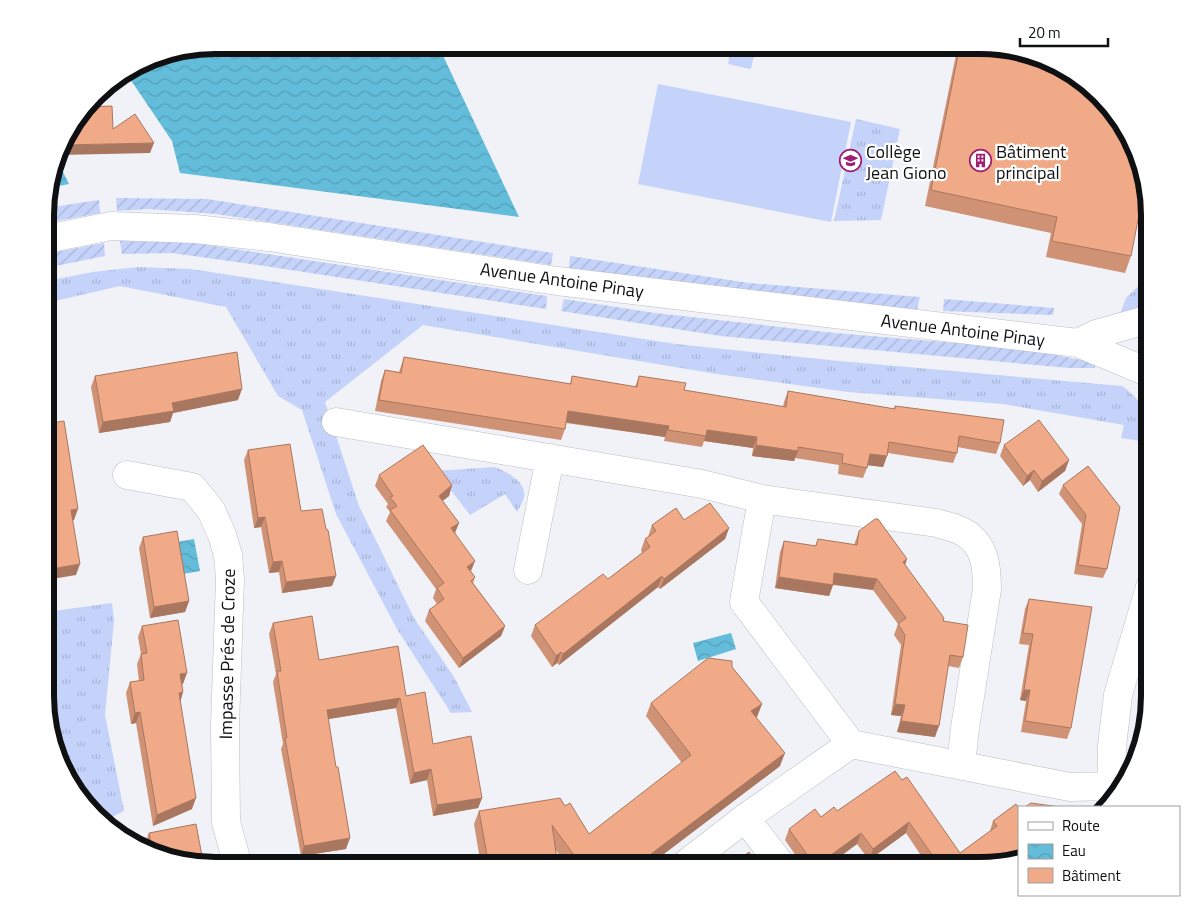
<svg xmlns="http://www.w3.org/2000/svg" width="1195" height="911" viewBox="0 0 1195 911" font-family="'Titillium Web',sans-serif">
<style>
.grass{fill:url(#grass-tufts)}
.garden{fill:url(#garden-furrows)}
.pitch{fill:#c5d3fb}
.water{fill:url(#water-waves)}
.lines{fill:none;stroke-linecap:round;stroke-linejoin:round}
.minor-casing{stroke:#bbbdc3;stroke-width:29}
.primary-casing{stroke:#bbbdc3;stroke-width:29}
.minor{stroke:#fff;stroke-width:28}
.primary{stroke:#fff;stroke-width:28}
.wall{fill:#cf9275}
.shaded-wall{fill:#a9775f}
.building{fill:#f1aa88;stroke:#a9775f}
.labels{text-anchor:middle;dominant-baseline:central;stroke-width:4.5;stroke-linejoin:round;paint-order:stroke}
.poi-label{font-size:18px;fill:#0f1012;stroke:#fff;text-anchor:start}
.street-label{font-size:18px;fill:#0f1012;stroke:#fff}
.rim{fill:none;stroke:#0f1012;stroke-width:6}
</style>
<defs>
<pattern id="grass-tufts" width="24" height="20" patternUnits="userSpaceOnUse" patternTransform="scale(1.25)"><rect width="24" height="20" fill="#c5d3fb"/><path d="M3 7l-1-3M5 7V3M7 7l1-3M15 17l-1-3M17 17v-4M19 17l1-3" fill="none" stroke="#a8b4d6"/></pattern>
<pattern id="garden-furrows" width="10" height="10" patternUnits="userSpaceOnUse" patternTransform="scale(1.25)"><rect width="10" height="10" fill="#c5d3fb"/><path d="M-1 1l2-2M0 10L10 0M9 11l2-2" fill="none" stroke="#a8b4d6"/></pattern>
<pattern id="water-waves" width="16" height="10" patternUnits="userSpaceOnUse" patternTransform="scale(1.25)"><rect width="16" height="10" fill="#62bcda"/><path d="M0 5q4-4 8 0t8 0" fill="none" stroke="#54a1ba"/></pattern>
</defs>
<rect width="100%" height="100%" fill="#f0f2f8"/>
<path class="grass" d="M732 45H756L751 69 728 64Z
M856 119 900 129 881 220 834 221Z
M138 267 191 269 676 344 839 361 1122 386C1144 401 1149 417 1147 442L1121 438 1124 425 1003 404 848 392 717 374 423 325 325 402 359 506 414 618 454 677 472 712 451 713 397 629 336 514 302 410 278 396 226 307 120 286 46 303V281L93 272Z
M1150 275V303L1136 309 1120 314 1126 298Z
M494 467C506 471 527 482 524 497 523 502 519 508 517 512L505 494 470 515 436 471Z
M112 603 114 620 105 715 124 811 110 818 106 826 63 772 45 708 46 612Z"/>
<path class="garden" d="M116 198 207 199 553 253 551 265 216 214 148 209 117 211Z
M99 200 100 213 46 223V208Z
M120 241 188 242 547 296 546 309 258 265 172 253 122 254Z
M104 243 105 256 46 268V254Z
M570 256 749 283 920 297 917 310 748 294 569 268Z
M564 299 655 313 835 333 1026 349 1086 361 1095 364V368H1069L721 336 561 311Z
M944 299 1054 308 1053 315 943 311Z"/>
<path class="pitch" d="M658 84 851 122 831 222 638 184Z"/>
<path class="water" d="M214 45H438L519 217 180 173 172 141 126 73 160 54Z
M57 160 69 184 48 188Z
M194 539 200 571 183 574 177 542Z
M731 633 736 649 698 661 693 643Z"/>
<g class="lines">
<defs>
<path id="minor" d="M336 422 702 484 762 499 937 523C945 526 955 527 963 532 985 544 987 566 987 589L965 728 961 765
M127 475 192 487 211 510 222 535 228 555 230 579 225 725 226 822 238 866
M762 499 744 602 851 744 1070 787 1111 786
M528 570 550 458
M1111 803 1112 746 1118 695 1150 587
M745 818 782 866
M683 866 745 818 851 744"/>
<path id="primary" d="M46 239 111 226 195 229 269 237 557 281 1078 343 1150 373
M1078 343 1096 334 1150 319"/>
</defs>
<use href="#minor" class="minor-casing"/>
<use href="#primary" class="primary-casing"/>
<use href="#minor" class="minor"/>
<use href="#primary" class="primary"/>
</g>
<path class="wall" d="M958 45H991L1131 256 1125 273 1046 257 1051 233 925 206Z
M404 357 570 384 572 376 635 387 639 376 684 390 783 407 784 402 788 391 894 409 895 406 1000 443 996 454 957 447V453L953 463 888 453 883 467 868 465 863 478 838 474 839 465 795 458 794 461 752 456 753 448 704 441 702 447 664 441 665 437 566 423 565 429 561 440 375 411 381 381 385 370 399 372Z
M95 376 238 400 173 413 170 422 99 433 91 387Z
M1004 445 1069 460 1065 471 1038 492 1030 480 1023 486 1000 456Z
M248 450 301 511 332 586 282 593 279 572 269 573 261 527 254 528 244 460Z
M1088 466 1107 569 1103 578 1074 574 1082 524 1059 494 1063 485Z
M379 475 452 485 449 496 442 501 471 571 475 577 473 583 505 626 501 636 459 668 425 621 429 610 437 604 433 598 436 589 386 521 390 512 386 507 388 504 375 486Z
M684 520 729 528 725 539 660 589 658 587 559 665 557 663 552 667 531 636 535 625 608 579 642 553 641 550 645 539 648 537 652 525Z
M859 531 907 559 905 565 943 621 963 657 959 668 948 666 935 737 897 732 901 716 891 715 901 645 894 635 898 624 873 590 833 585 829 596 775 588 780 552 784 541 815 546 818 539 854 545Z
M143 537 189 601 185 612 150 618 139 548Z
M1029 599 1071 728 1067 739 1021 732 1026 701 1020 700 1029 645 1019 644 1025 609Z
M273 623 319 660 406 696 433 744 482 798 478 808 433 816 427 780 410 784 396 708 328 719 346 849 301 856 281 749 283 744 273 682 276 674 269 634Z
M142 626 183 684H182L183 692 180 702 192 809 153 826 136 723 131 724 126 693 130 682 139 681 137 664 141 654 138 637Z
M732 667 762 704 756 718 780 766 648 866H567L556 850 558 866H481L474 824 479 811 565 806 589 834 682 763 646 716 651 703Z
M902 780 960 853 990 831 993 821 1016 804 981 866H928L906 833 869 860 857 844 827 866H803L785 840 789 829 837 811Z
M149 833 199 865 150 853 146 851 145 843Z"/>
<path class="shaded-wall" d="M154 143 150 153 59 155 63 145Z
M242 389 238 400 173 413 170 422 99 433 103 422 172 403Z
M568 411 669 426 665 437 564 422Z
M707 430 757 437 753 448 704 441Z
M756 445 798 451 794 461 752 456Z
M870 454 887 456 883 467 866 465Z
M1069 460 1065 471 1038 492 1042 481Z
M1034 470 1030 480 1023 486 1027 476Z
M452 485 449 496 435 507 439 496Z
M78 509 74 520 67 521 71 510Z
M265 517 261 527 254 528 258 518Z
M459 523 455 533 451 528Z
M729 528 725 539 660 589 664 579Z
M907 559 903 570V562Z
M282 561 279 572 269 573 273 562Z
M475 561 471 571 467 567Z
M80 564 76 575 46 580V570Z
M834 573 877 579 873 590 830 584Z
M336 576 332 586 282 593 286 582Z
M662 576 658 587 559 665 563 654Z
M779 577 833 585 829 596 775 588Z
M189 601 185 612 150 618 154 607Z
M505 626 501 636 459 668 463 658Z
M561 652 557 663 552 667 556 656Z
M187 673 183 684 176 685 180 674Z
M1024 690H1030L1026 701 1020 700Z
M183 692 180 703 179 693Z
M400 698 396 708 323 720 327 710Z
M762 704 757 717 746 724 751 711Z
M895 704 905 705 901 716 891 715Z
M140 712 136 723 131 724 135 713Z
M901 721 939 726 935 737 897 732Z
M785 753 780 766 648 866H635Z
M431 769 427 780 410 784 414 773Z
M196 798 192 809 153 826 157 815Z
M482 798 478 808 433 816 437 805Z
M909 822 906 833 869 860 873 849Z
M861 833 857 844 827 866H816Z
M350 838 346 849 301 856 304 846Z
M202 856 199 865 180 860Z"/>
<path class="building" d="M960 45H991L1045 58 1092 87 1133 140 1144 189 1131 256 1052 241 1057 217 931 190Z
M112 106 113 129 135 114 154 143 63 145 68 130 87 107Z
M237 352 242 389 172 403 174 411 103 422 95 376Z
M404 357 571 384 572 376 637 387 639 376 686 383 684 390 786 407 788 391 895 409V406L1004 420 1000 443 959 436 957 453 889 442 887 456 870 454 867 468 842 463 843 454 798 447V451L756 445 757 437 707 430 706 436 668 430 669 426 568 411 565 429 379 400 385 370 401 373Z
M1039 420 1069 460 1042 481 1034 470 1027 476 1004 445Z
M64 421 78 509 71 510 80 564 46 570V424Z
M290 444 301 511 322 509 326 529 328 530 336 576 286 582 282 561 273 562 265 517 258 518 248 450Z
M423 445 452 485 439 496 459 523 451 528 475 561 467 567 475 577 471 581 505 626 463 658 429 610 444 599 437 588 444 583 390 510 397 506 390 497 393 496 379 475Z
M1088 466 1120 507 1107 569 1078 565 1086 515 1063 485Z
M710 503 729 528 664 579 662 576 563 654 561 652 556 656 535 625 603 574 608 579 650 547 645 539 656 531 652 525 676 508 684 520Z
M875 519H878L907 559 903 562 944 618 943 621 968 625 963 657 950 655 939 726 901 721 905 705 895 704 905 635 898 624 906 618 877 579 834 573 833 585 779 577 784 541 816 546 818 539 857 545 859 531Z
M177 531 189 601 154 607 143 537Z
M1029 599 1092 607 1071 728 1025 721 1030 690H1024L1033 634 1023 633Z
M312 616 319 660 398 646 406 696 425 692 433 744 471 736 482 798 437 805 431 769 414 773 400 698 327 710 336 767H338L350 838 304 846 285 738H287L277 671H281L273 623Z
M178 620 187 673 180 674 183 692 179 693 196 798 157 815 140 712 135 713 130 682 144 680 141 654 147 653 142 626Z
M708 658 732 661V667L762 704 751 711 785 753 635 866H582L552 825 558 866H489L479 811 560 798 565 806 570 803 589 834 691 755 651 703Z
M895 771 902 780 907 777 960 853 997 826 993 821 1016 804 1019 808V857L981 866H940L909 822 873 849 861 833 816 866H815L789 829 815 809 821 817 834 807 837 811Z
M1031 803 1060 807H1061H1025Z
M196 824 202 856 180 860 153 854 149 833Z
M749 852 759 866H730Z"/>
<defs>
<symbol id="school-ring" viewBox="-11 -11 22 22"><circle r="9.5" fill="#fff" stroke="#9f1e71" stroke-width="1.5"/><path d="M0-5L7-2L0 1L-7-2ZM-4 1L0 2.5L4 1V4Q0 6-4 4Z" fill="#9f1e71"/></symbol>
<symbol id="building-ring" viewBox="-11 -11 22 22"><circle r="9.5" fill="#fff" stroke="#9f1e71" stroke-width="1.5"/><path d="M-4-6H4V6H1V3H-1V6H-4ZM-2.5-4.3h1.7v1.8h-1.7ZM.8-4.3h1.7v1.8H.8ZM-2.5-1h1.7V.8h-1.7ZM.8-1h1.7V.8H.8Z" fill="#9f1e71"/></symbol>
</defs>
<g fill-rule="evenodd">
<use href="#school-ring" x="838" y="148" width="25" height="25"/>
<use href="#building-ring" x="968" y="148" width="25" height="25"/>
</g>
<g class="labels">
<g class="poi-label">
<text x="866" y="151">Collège<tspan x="866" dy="21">Jean Giono</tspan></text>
<text x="996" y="151">Bâtiment<tspan x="996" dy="21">principal</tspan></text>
</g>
<g class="street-label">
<text transform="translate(562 280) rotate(8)">Avenue Antoine Pinay</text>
<text transform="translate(963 330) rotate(7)">Avenue Antoine Pinay</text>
<text transform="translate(227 654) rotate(-89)">Impasse Prés de Croze</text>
</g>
</g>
<path d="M0 0H1195V911H0ZM215 54H980A161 161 0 0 1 1141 215V696A161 161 0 0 1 980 857H215A161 161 0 0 1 54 696V215A161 161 0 0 1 215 54Z" fill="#fff" fill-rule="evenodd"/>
<path class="rim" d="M215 54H980A161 161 0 0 1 1141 215V696A161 161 0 0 1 980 857H215A161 161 0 0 1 54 696V215A161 161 0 0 1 215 54Z"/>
<rect x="1018" y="806" width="162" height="90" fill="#ffffff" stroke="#9f9fa0"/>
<rect x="1028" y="822" width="25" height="8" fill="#ffffff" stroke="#9f9fa0"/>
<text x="1062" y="831" font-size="15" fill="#0f1012">Route</text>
<rect x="1028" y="844" width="25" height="15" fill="url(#water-waves)" stroke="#9f9fa0"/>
<text x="1062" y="856" font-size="15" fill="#0f1012">Eau</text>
<rect x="1028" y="868" width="25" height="15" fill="#f1aa88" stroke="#9f9fa0"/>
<text x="1062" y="881" font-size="15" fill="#0f1012">Bâtiment</text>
<path d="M1020 38v8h88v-8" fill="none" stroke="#0f1012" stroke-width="2.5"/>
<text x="1028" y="38" font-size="15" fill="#0f1012" stroke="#ffffff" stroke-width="4" paint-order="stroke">20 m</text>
</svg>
